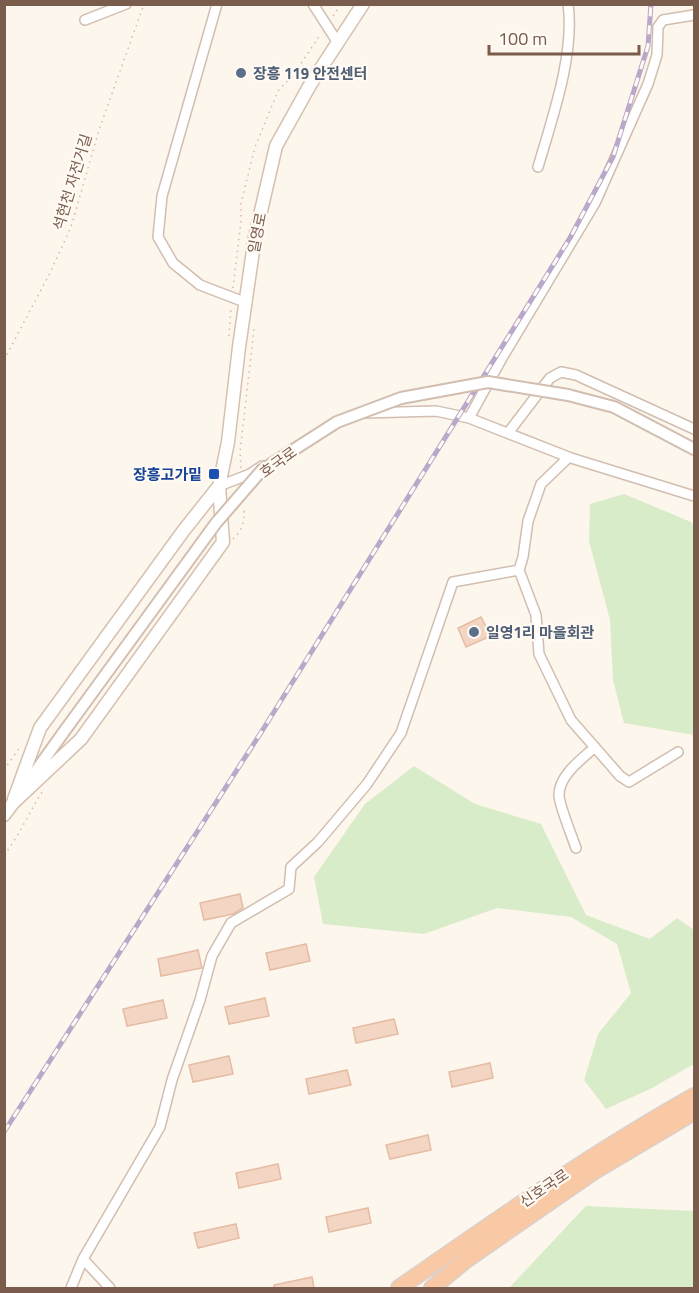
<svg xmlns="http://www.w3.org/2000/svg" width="699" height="1293" viewBox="0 0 699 1293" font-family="'Titillium Web','Noto Sans KR',sans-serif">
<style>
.green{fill:#d8ecc9}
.building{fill:#f3d5c3;stroke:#e6bba3;stroke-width:1.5}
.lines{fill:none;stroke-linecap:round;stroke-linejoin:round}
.minor-casing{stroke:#d1beb0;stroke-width:12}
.tertiary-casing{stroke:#d1beb0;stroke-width:14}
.secondary-casing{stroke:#d6c0b0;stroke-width:15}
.trunk-casing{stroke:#dad1cd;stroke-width:18}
.path{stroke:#d9b8a5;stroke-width:1.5;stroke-dasharray:1.5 4.5;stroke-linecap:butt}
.minor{stroke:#fff;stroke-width:9}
.tertiary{stroke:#fff;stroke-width:10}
.secondary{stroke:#fff;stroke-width:12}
.trunk{stroke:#f9c8a4;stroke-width:15}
.rail-casing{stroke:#b9a8c9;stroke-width:5}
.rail{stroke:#fffaf3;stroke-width:3;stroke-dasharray:9;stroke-linecap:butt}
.tertiary-bridge-casing{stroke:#d1beb0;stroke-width:14;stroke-linecap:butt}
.tertiary-bridge{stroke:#fff;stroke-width:10}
.service-dot{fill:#5c6f8a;stroke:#fffaf3;stroke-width:2}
.transit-dot{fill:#1a4fb4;stroke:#fffaf3;stroke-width:2}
.labels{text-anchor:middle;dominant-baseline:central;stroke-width:4.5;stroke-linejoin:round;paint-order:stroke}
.service-label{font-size:15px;font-weight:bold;fill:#4e5e75;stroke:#fffaf3;text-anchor:start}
.street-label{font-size:15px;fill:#7a5c4d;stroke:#fffaf3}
.transit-label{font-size:15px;font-weight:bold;fill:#164399;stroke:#fffaf3;text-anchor:end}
</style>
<rect width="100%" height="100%" fill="#fdf6ec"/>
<path class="green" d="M624 494 691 522 694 526V735L624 723 613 680 610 620 589 541 590 504Z
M414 766 475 804 541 824 586 915 650 939 677 918 694 930V1064L652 1088 606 1109 584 1080 598 1034 631 993 617 944 571 917 497 908 424 934 323 924 314 877 365 804Z
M586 1206 694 1211V1288H509Z"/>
<path class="building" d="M481 617 491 636 466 647 458 628Z
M240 894 243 908 233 914 204 920 200 903Z
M306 944 310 961 270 970 266 953Z
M198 950 202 968 161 976 158 959Z
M265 998 269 1016 229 1024 225 1007Z
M163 1000 167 1018 127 1026 123 1009Z
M394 1019 398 1034 356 1043 353 1028Z
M229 1056 233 1074 193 1082 189 1065Z
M490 1063 493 1078 452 1087 449 1072Z
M347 1070 351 1085 309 1094 306 1079Z
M428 1135 431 1150 390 1159 386 1145Z
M278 1164 281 1179 239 1188 236 1173Z
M368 1208 371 1223 329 1232 326 1217Z
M236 1224 239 1238 198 1248 194 1233Z
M312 1277 314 1288H274V1285Z"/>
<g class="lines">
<defs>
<path id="minor" d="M217 4 162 196 158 237 173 263 200 285 247 303
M313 4 338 43
M694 15 663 20 658 27 657 55 648 84 595 203 502 358 469 418 571 458 694 496
M85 20 126 4
M538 167C552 119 575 54 568 4
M364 413 436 411 469 418
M508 433 550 378 561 372 576 375 694 429
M219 486 250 474 262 466
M519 570 523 557 528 521 541 484 569 457
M576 848C572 836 559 805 559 795 559 775 582 759 595 747
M83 1259 110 1288
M71 1288 83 1259 160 1127 172 1080 200 1000 212 956 231 923 289 889 291 867 318 842 367 784 401 733 453 582 519 570 536 615 539 654 571 720 620 776 629 782 678 752"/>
<path id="tertiary" d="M568 395 614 407 694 449
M23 789 63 733"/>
<path id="secondary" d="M14 799 40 728 184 530 219 486
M4 815 13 803 81 739 223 542 219 486 228 442 239 347 255 237 276 146 310 85 363 4"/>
<path id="trunk" d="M399 1288C495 1221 591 1154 694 1096
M432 1288 466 1260 593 1172 694 1112"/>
</defs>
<use href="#minor" class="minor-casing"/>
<use href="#tertiary" class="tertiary-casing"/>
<use href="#secondary" class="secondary-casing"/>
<use href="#trunk" class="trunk-casing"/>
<path class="path" d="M333 16 341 4
M233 288 241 221V203L255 147 278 91 294 74 320 35
M229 336 231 308
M4 360 50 273 71 227 99 130 144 4
M241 468 240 452 254 329
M233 539C243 530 244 522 244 508
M4 770 20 747
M4 855C20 835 30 810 44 789"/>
<use href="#minor" class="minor"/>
<use href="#tertiary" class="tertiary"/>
<use href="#secondary" class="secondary"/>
<use href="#trunk" class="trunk"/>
<defs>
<path id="rail" d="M4 1132 262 731 570 238 613 157 648 46 651 4"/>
</defs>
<use href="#rail" class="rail-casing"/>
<use href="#rail" class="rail"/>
<defs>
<path id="tertiary-bridge" d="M63 733 216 523 262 470 337 422 401 398 488 382 568 395"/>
</defs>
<use href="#tertiary-bridge" class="tertiary-bridge-casing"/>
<use href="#tertiary-bridge" class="tertiary-bridge"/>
</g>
<g class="service-dot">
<circle cx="241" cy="73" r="6"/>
<circle cx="474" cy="632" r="6"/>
</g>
<rect class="transit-dot" x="208" y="468" width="12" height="12" rx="3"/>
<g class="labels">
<g class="service-label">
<text x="253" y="73">장흥 119 안전센터</text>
<text x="486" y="632">일영1리 마을회관</text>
</g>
<g class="street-label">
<text transform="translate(72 182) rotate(-73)">석현천 자전거길</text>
<text transform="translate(257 233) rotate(-79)">일영로</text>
<text transform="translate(278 462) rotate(-36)">호국로</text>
<text transform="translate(544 1188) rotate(-34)">신호국로</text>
</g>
<g class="transit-label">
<text x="202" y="474">장흥고가밑</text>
</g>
</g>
<rect width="699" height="1293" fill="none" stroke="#7a5c4d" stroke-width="12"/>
<path d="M489 45v9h150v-9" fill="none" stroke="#7a5c4d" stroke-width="3"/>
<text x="498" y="45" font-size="18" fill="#7a5c4d" stroke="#fffaf3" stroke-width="4.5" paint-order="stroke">100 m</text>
</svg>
